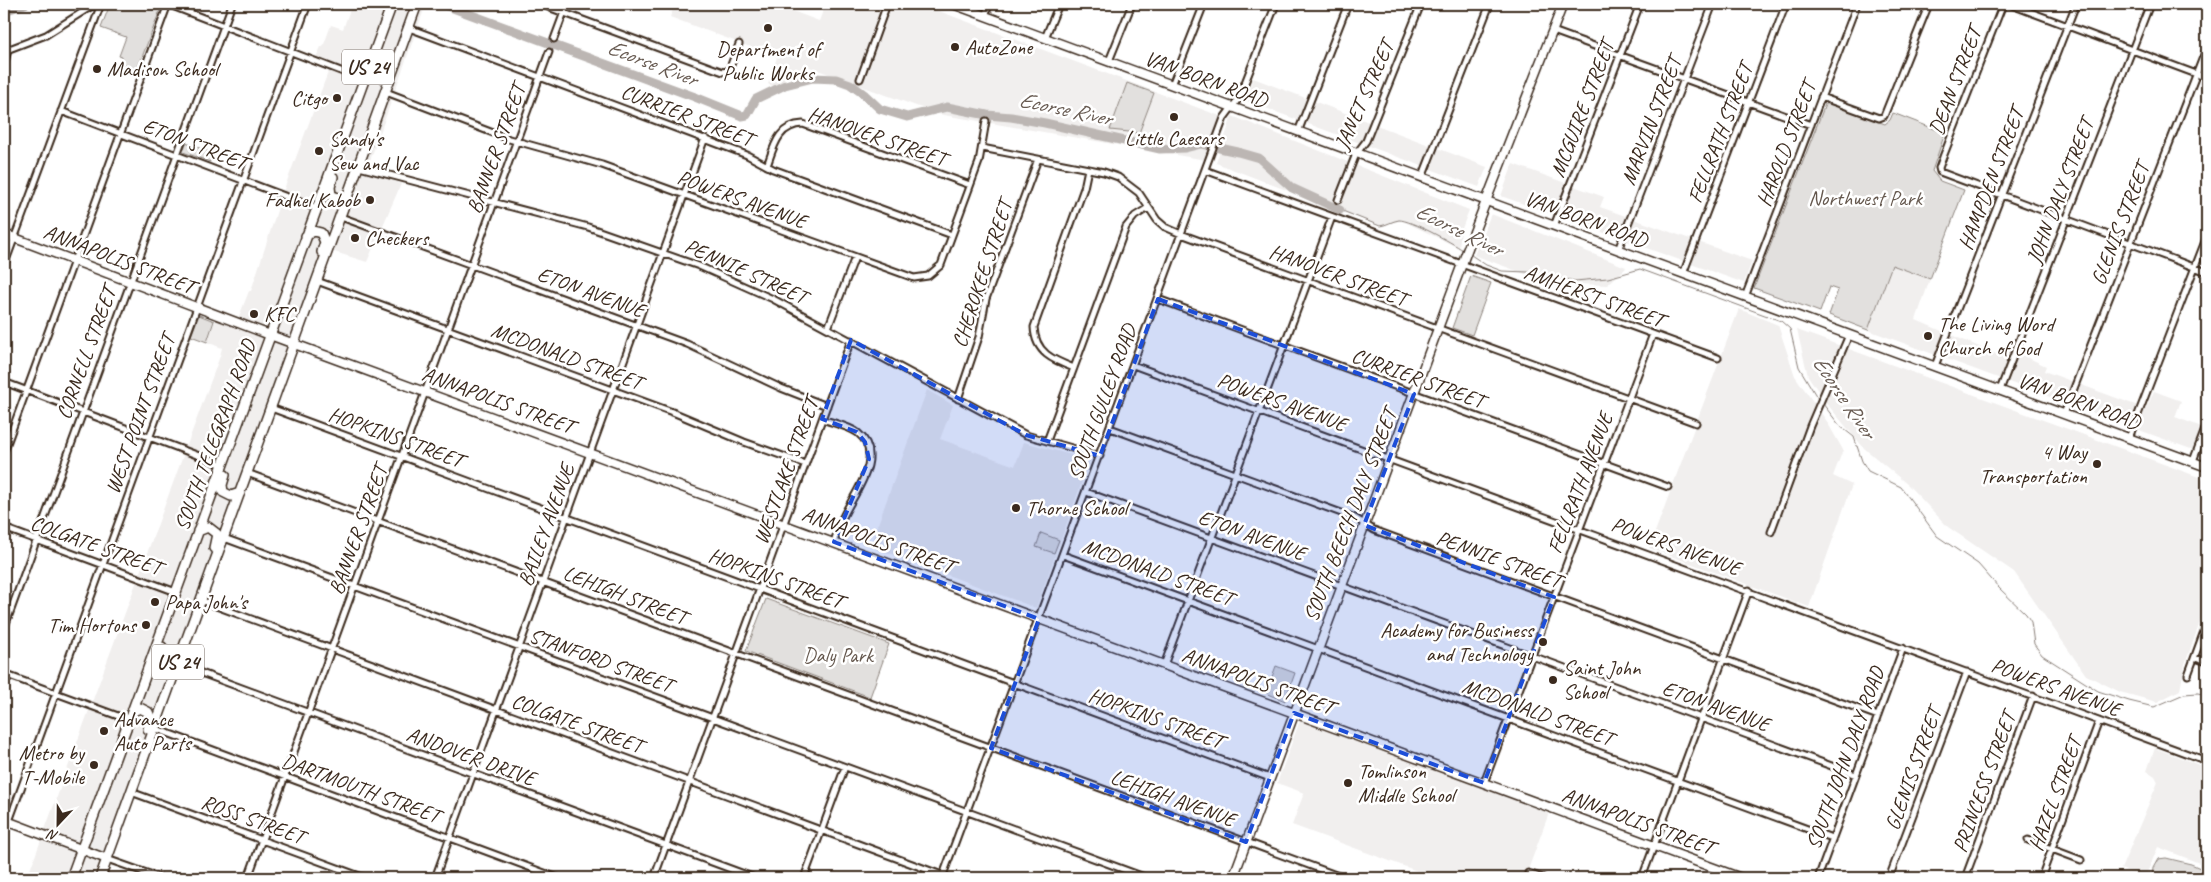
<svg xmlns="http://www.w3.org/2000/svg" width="2211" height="882" viewBox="0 0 2211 882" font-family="Caveat,sans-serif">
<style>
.built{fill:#f1efee}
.green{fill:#e2e0de;stroke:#8e857e}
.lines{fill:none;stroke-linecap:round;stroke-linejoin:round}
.stream{stroke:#887e77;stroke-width:1}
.river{stroke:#bcb6b3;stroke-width:9}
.street-casing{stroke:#3b2a1e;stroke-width:9}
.secondary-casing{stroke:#3b2a1e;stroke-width:11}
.primary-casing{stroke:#3b2a1e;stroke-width:12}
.street{stroke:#fff;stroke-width:5}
.secondary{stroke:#fff;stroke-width:8}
.primary{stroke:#fff;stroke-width:9}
.marked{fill:#1d4ed8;fill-opacity:0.2;stroke:#1d4ed8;stroke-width:4;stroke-dasharray:10 6;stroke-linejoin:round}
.poi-dot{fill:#3b2a1e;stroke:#fff;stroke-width:2}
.labels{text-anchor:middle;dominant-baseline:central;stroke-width:5;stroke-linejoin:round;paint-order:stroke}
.shield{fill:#fff;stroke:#766a62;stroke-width:1}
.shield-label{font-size:20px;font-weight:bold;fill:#3b2a1e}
.poi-label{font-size:21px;fill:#3b2a1e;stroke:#fff;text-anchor:start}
.street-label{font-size:21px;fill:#3b2a1e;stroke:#fff}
.park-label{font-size:21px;fill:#65584e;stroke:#fff}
.water-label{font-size:22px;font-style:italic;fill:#685b52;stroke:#fff}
</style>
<rect width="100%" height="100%" fill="#fff"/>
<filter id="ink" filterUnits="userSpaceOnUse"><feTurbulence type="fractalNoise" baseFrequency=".02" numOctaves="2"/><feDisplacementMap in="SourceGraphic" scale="10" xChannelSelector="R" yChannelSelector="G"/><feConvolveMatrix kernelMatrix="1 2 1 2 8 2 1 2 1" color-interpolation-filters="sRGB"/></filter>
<g filter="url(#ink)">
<path class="built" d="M352 4H426L367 169 401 184 367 262 328 250 100 878H27L220 356 222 348 207 342 216 318 238 319 249 291H251L283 192 330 67 314 61 321 47H323L331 25 343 29Z
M675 4H789L787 9 819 21 824 8 812 4H920L1220 116 1206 160 938 114 804 65 799 76 774 86 768 84 777 57 670 17Z
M1253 78 1487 167 1479 187 1244 100Z
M1232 116 1469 210 1461 231 1459 248 1401 220 1380 226 1216 163Z
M1513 164 1604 197 1600 207 1752 261 1744 283 1501 196Z
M1491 214 1626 267 1625 269 1607 285 1575 284 1528 275 1474 255Z
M1892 265 1930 279 1916 320 2003 357 2007 348 2046 366 2044 371 2146 409 2154 391 2181 401 2175 417 2207 429V455L1868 330Z
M1739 309 1778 325 1795 376 1826 420 1843 450 1833 476 1852 485 1809 607 1649 548Z
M1797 330 2207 480V603L2185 664 2180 690 2157 702 2120 692 2086 675 2014 572 1948 527 1908 485 1864 448 1827 404 1808 376Z
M927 390 953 405 940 439 1015 466 1024 442 1090 460 1036 608 870 546Z
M1300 720 1549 813 1525 878H1436L1292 825 1304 793 1277 783Z
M2155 748 2207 768V866L2158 847 2145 878 2121 869 2158 782 2155 776 2147 771Z"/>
<path class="green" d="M110 4H151L161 8 137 70 122 65V57L119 56 126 37 101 28Z
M1127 83 1154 93 1139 133 1110 130Z
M1826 102 1885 124 1890 120 1893 113 1945 133 1932 171 1940 181 1964 190 1930 279 1892 265 1868 330 1829 315 1838 290 1829 287 1820 312 1754 288Z
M186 143 213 153 210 162 183 152Z
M1471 276 1491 283 1472 335 1452 328Z
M199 315 214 321 207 342 191 336Z
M1041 533 1059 540 1054 553 1036 547Z
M766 599 889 644 870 697 746 651Z
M1276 666 1295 673 1285 701 1266 693Z
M2166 858 2191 864 2207 871V878H2152L2153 868 2158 859Z"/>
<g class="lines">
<path class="stream" d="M1340 210 1380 226C1387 225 1392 221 1399 220 1411 220 1451 242 1463 250
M1468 253 1486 265 1502 271 1528 272 1575 281 1608 278 1640 269 1781 321 1790 329 1799 367 1818 399
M1823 404 1840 426 1854 437 1862 461 1868 471 1901 487 1937 536 1978 564 1999 588 2026 614 2031 622 2034 644 2042 655 2098 691 2129 701 2154 707 2184 694 2198 693 2207 696"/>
<path class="river" d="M442 4 695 97 742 116 747 115 756 99 785 85 813 78 836 79 850 84 865 95 880 109 907 117 947 107 987 115 1011 117 1045 123 1160 149 1185 148 1201 144 1238 152 1259 158 1292 188 1340 210
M4 11 25 4"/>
<defs>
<path id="street" d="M167 4 364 80
M540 4 723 72 729 70 739 44
M2003 4 1943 157 1939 168 1940 172 2207 272
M2009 4 2207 78
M985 15 990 4
M409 28 747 155 773 169 952 235
M1553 31 1811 125
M1045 38 1059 4
M554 39 567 4
M4 51 46 35 92 6H100
M1109 61 1132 4
M4 66 8 50
M860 79 887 4
M1172 85 1204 4
M386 92 509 139 602 165 914 278 928 276 941 265 979 162 986 121
M1821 97 1879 118 1884 116 1929 4
M61 111 316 208
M1298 132 1348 4
M982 148 1104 172 1118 177 1139 193 1157 220 1165 227 1181 234 1696 423
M767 166C774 146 778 125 803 124L970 185
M359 167 588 227 699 266 773 299 1026 435 1100 456
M1205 170 1718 358
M1422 178 1490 4
M1338 200 1356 154 1366 141 1421 4
M341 217 687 344 781 388 827 406
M1554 226 1640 4
M1618 250 1713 4
M4 266 101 4
M1683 274 1786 4
M317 281 675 413 744 442 805 464
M1745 297 1857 4
M1158 299 1668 487
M828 328 855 257
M1133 365 2207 761
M1935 366 2076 4
M1074 368C1053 360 1035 353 1034 327L1084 188 1088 169
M4 382 223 465
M2000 390 2150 4
M958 399 979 337 986 299 1038 159
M271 408 1270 778
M2064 414 2207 47
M822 419C833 423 849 426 858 433 885 455 856 491 845 513 840 522 837 533 834 542
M1110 428 1355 518 1374 530 1878 716
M2129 438 2207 236
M1047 441 1126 227 1135 216 1148 208
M4 452 168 4
M2193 461 2207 424
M247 473 1344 878
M1086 492 1856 775
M4 528 176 592
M1771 532 1810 426 1849 335
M224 538 1147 878
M1063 555 1832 838
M200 600 950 878
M4 629 232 4
M2195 658 2207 662
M177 664 755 878
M1164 665 1332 217
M4 674 129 720
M2188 675 2207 623
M154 728 558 878
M1484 783 1653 334
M131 792 365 878
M4 835 308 4
M2028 840 2081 860
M107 859 161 878
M1528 873 1543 878
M248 878 549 52
M435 878 705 138
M654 878 851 340
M804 878 845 767
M942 878 1224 118 1239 98 1276 4
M1642 878 1749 590
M1818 878 1903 648
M1889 878 1967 672
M1965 878 2033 696
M2041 878 2099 721"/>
<path id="secondary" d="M953 4 2207 467
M4 234 270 335 1741 878
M4 820 107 859
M1233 878 1474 232 1563 4"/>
<path id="primary" d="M370 62 378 58 387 61 388 70 385 79
M333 177 330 187 331 195 340 199 348 195
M306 236 313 231 321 233 325 242 322 252
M225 475 222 485 223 492 231 496 240 493
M198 531 208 527 217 534 214 548
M162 647 158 660V667L166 672 175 669
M133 711 140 708 148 712 151 719 148 729
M71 878 392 4
M100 878 417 4"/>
</defs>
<use href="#street" class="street-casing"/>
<use href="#secondary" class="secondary-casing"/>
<use href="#primary" class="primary-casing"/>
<use href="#street" class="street"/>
<use href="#secondary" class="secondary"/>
<use href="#primary" class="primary"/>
</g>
</g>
<path class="marked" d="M1158 299 1414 394 1364 525 1554 597 1484 783 1294 713 1246 842 991 748 1039 619 834 542 869 459 865 442 857 432 822 419 851 340 1026 435 1100 456Z"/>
<g class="poi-dot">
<circle cx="768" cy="28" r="5"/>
<circle cx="955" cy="47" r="5"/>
<circle cx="97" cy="69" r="5"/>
<circle cx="337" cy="98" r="5"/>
<circle cx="1174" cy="117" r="5"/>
<circle cx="319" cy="151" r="5"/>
<circle cx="370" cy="200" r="5"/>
<circle cx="355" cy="238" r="5"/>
<circle cx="254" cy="314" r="5"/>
<circle cx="1928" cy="336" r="5"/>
<circle cx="2097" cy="464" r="5"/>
<circle cx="1016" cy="508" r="5"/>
<circle cx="155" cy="602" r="5"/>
<circle cx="146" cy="625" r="5"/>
<circle cx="1543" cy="642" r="5"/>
<circle cx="1553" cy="680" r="5"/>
<circle cx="104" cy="731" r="5"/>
<circle cx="94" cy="765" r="5"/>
<circle cx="1348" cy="783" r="5"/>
</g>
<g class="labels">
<g class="shield">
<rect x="342" y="49.5" width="52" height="35" rx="4"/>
<rect x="152" y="644.5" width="52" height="35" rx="4"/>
</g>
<g class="shield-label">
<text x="368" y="67">US 24</text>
<text x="178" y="662">US 24</text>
</g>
<g class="poi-label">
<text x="965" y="47">AutoZone</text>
<text x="768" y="49" text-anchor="middle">Department of<tspan x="768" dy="24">Public Works</tspan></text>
<text x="107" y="69">Madison School</text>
<text x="327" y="98" text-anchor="end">Citgo</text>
<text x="1174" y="138" text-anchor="middle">Little Caesars</text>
<text x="329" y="139">Sandy's<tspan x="329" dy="24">Sew and Vac</tspan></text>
<text x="360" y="200" text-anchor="end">Fadhel Kabob</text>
<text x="365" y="238">Checkers</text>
<text x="264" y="314">KFC</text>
<text x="1938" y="324">The Living Word<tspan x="1938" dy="24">Church of God</tspan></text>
<text x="2087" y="452" text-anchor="end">4 Way<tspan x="2087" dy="24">Transportation</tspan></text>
<text x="1026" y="508">Thorne School</text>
<text x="165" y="602">Papa John's</text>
<text x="136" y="625" text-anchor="end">Tim Hortons</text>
<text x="1533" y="630" text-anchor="end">Academy for Business<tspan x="1533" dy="24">and Technology</tspan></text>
<text x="1563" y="668">Saint John<tspan x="1563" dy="24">School</tspan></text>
<text x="114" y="719">Advance<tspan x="114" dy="24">Auto Parts</tspan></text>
<text x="84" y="753" text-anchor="end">Metro by<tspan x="84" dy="24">T-Mobile</tspan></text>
<text x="1358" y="771">Tomlinson<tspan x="1358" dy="24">Middle School</tspan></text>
</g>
<g class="street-label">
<text transform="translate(1206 79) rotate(20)">VAN BORN ROAD</text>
<text transform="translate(1955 81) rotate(-69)">DEAN STREET</text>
<text transform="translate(1364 95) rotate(-66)">JANET STREET</text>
<text transform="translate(1582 109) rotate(-69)">MCGUIRE STREET</text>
<text transform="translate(687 115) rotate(21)">CURRIER STREET</text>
<text transform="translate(1651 121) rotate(-69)">MARVIN STREET</text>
<text transform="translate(1720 133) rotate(-69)">FELLRATH STREET</text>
<text transform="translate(877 136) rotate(19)">HANOVER STREET</text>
<text transform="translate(195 144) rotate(21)">ETON STREET</text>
<text transform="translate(1786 144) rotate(-69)">HAROLD STREET</text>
<text transform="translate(496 149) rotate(-70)">BANNER STREET</text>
<text transform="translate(1991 179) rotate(-69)">HAMPDEN STREET</text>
<text transform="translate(2060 191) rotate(-69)">JOHN DALY STREET</text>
<text transform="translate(742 199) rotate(20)">POWERS AVENUE</text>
<text transform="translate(1586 219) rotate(20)">VAN BORN ROAD</text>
<text transform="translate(2120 224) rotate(-69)">GLENIS STREET</text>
<text transform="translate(119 259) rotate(21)">ANNAPOLIS STREET</text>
<text transform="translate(746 271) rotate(24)">PENNIE STREET</text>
<text transform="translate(982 274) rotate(-72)">CHEROKEE STREET</text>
<text transform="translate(1338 275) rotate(20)">HANOVER STREET</text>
<text transform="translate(591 292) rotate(20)">ETON AVENUE</text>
<text transform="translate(1594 296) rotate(20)">AMHERST STREET</text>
<text transform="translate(86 353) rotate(-70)">CORNELL STREET</text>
<text transform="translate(567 356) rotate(20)">MCDONALD STREET</text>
<text transform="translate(1418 378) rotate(20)">CURRIER STREET</text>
<text transform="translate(498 400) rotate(20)">ANNAPOLIS STREET</text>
<text transform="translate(2079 401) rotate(20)">VAN BORN ROAD</text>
<text transform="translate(1102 402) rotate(-70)">SOUTH GULLEY ROAD</text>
<text transform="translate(1282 402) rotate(20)">POWERS AVENUE</text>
<text transform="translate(140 414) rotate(-70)">WEST POINT STREET</text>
<text transform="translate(215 435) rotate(-70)">SOUTH TELEGRAPH ROAD</text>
<text transform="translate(396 437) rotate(20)">HOPKINS STREET</text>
<text transform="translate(786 471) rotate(-70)">WESTLAKE STREET</text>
<text transform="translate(1580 483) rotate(-69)">FELLRATH AVENUE</text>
<text transform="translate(1350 515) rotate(-69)">SOUTH BEECH DALY STREET</text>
<text transform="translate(546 525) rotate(-70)">BAILEY AVENUE</text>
<text transform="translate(358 530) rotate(-70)">BANNER STREET</text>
<text transform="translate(1252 535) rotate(20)">ETON AVENUE</text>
<text transform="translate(878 540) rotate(20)">ANNAPOLIS STREET</text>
<text transform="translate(96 545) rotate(20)">COLGATE STREET</text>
<text transform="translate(1676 546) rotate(20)">POWERS AVENUE</text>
<text transform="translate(1499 559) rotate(20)">PENNIE STREET</text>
<text transform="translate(1158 572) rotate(20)">MCDONALD STREET</text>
<text transform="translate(776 578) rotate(20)">HOPKINS STREET</text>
<text transform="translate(625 595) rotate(21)">LEHIGH STREET</text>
<text transform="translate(601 660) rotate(20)">STANFORD STREET</text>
<text transform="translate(1258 681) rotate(20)">ANNAPOLIS STREET</text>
<text transform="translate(2056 687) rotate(20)">POWERS AVENUE</text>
<text transform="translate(1716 706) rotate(20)">ETON AVENUE</text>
<text transform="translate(1538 712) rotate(20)">MCDONALD STREET</text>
<text transform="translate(1156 718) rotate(20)">HOPKINS STREET</text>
<text transform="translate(577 723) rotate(20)">COLGATE STREET</text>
<text transform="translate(471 756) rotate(20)">ANDOVER DRIVE</text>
<text transform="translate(1845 758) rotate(-70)">SOUTH JOHN DALY ROAD</text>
<text transform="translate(1913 769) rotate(-70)">GLENIS STREET</text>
<text transform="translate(1984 782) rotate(-70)">PRINCESS STREET</text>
<text transform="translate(361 788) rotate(20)">DARTMOUTH STREET</text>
<text transform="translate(2055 794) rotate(-70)">HAZEL STREET</text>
<text transform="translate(1173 798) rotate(20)">LEHIGH AVENUE</text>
<text transform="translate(253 819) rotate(20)">ROSS STREET</text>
<text transform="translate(1638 821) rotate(20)">ANNAPOLIS STREET</text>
</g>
<g class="park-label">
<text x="1865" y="198">Northwest Park</text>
<text x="838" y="655">Daly Park</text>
</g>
<g class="water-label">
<text transform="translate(652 63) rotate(21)">Ecorse River</text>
<text transform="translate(1065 109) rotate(12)">Ecorse River</text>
<text transform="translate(1459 230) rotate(26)">Ecorse River</text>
<text transform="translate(1844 397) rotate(56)">Ecorse River</text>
</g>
</g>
<rect width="2211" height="882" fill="none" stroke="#fff" stroke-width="20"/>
<rect x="10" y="10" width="2191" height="862" fill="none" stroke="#3b2a1e" stroke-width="2" filter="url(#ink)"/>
<g transform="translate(58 824) rotate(202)" stroke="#ffffff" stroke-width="4" paint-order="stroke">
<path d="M0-4L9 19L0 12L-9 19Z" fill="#3b2a1e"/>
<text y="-8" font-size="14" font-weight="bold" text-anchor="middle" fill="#3b2a1e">N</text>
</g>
</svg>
